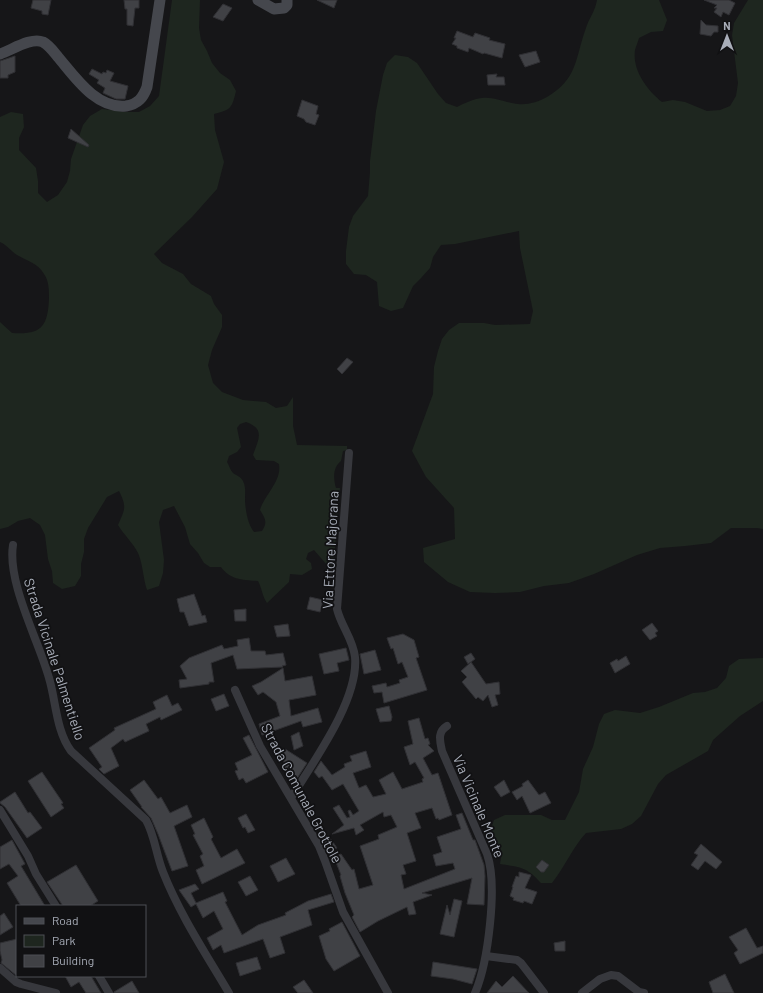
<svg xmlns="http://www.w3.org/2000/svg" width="763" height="993" viewBox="0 0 763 993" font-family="Barlow,sans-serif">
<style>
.green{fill:#1e261f;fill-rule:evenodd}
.building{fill:#404145;stroke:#303034}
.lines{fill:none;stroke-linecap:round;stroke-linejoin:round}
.street{stroke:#37383d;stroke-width:8}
.secondary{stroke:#45474d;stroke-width:11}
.labels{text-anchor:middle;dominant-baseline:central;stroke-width:3.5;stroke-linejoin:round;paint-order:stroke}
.street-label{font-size:14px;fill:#a8adb8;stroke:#111113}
</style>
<rect width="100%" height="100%" fill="#161618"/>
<path class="green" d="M172 0H200L199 28 201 40 207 51 212 63 220 73 230 80 236 91C232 108 231 110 214 114L215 130 224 162 217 189 192 217 154 254 162 263 183 274 191 284 211 296 214 304 222 315V327L212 350 208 365 213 383 222 392 243 400 266 402 276 408 287 406 293 397V426L297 445 347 446V450L343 451 341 461C333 467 333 478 336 488H340L333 572 314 550 308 553 306 559 311 563 312 569 302 575 290 574 289 582 267 603C262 596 262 588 258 581 243 580 230 580 221 567H210L204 563 198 553 190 544 185 527 174 506 163 510 159 522 164 560 163 573 159 586 147 590C143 578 143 564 138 553 133 543 124 535 118 525 125 509 127 507 119 491L107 497 88 528 84 539V552L81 564V576L75 586 62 589 53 583 52 571 48 559 45 535 40 525 30 518 18 521 8 527 0 529V322L12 333C41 335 48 327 49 298 49 290 49 281 44 274 38 263 27 261 17 255 11 251 7 245 0 242V117L11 112 23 114 24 127 19 138V150L36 168 38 181V193L47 202 58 195 67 182 70 171 71 159 83 125 90 116 102 109 127 112H139L150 106 159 96ZM246 422C266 429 258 440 253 455L256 460 274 461 279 464C282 481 265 494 260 510 265 518 268 522 262 531L254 532C248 525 245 509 245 499 245 493 246 487 243 481 240 476 237 476 233 473 230 470 229 465 227 462L229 456 237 452 241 447 237 428 240 424Z
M597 0H659L667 20 663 31 651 32 639 38C638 42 636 46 635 50 632 70 647 90 662 102L673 100 685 102 707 111 720 110 730 106 736 96 738 83 732 35 734 23 748 0H763V529L757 528H731L711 543 685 546 660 548 637 555 594 574 569 583 544 586 520 592 495 593 470 592 448 582 424 562 423 548 455 539 454 508 426 477 412 451 433 394 434 367 438 351 442 339 449 330 459 323H484L495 325 530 324 533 311 520 248 519 231 455 244 441 245 433 257 430 268 421 278 413 286 403 308 391 311 379 306 377 282 366 275 354 274 346 264V251L349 227 353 216 368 196 370 172V161L376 111 383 75 387 63 395 55 408 57 417 63 438 94 446 103 457 107C465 103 473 99 482 98 492 96 507 103 518 104 528 105 538 102 547 97 578 79 575 58 586 28 589 18 595 12 597 0Z
M763 658V701L740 716 713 740 708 751 666 775 658 784 641 816 632 824 621 829 586 833C572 848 565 867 552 883H541C527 867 520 867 500 864L502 852 490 832 494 820 505 815H541L552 820H565L579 792 583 769 593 747 599 724 604 714 615 710 640 713 659 707 693 693 705 692 717 688 726 678 729 666 739 659Z"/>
<path class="building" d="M33 0H51L48 15 42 14V11L31 8Z
M124 0H139V8H135L133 26 127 25V9H125Z
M317 0H337L334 8Z
M704 0H729L735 3 729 15 723 12 721 17 714 12 717 8H714L717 5Z
M223 4 232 8 223 21 213 17Z
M701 20 706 25 718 26V32H714L711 36 700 34Z
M457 31 473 37 475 33 490 38 489 40 505 44 502 58 484 53 483 54 469 48 468 52 457 48V46L452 44 456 38H454Z
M536 51 540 62 525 67 519 55Z
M15 56V72L8 75V78H0V61Z
M92 69 102 74 103 72 106 73 107 70 114 73 110 81 128 86 125 99H116L103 93 105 88 97 83 99 80 89 74Z
M497 74 496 77H504L505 85H488L487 75Z
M302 100 318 106 316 114 319 115 315 125 306 122 304 119 297 116Z
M71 129 89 145 88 147 68 138Z
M347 358 353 362 342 374 337 369Z
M194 594 202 616 205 615 207 622 189 626 184 612H180L177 599Z
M310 597 323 600 320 612 307 609Z
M246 609V621H235L234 610Z
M652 623 658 631 655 633 657 636 650 640 642 630Z
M288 624 290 636 277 637 274 626Z
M403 634 414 640 419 657 416 658 427 690 384 703 382 692 374 693 372 686 386 683 387 687 400 683 399 680 408 677 402 662 398 664 393 648 391 649 387 638Z
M249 638 251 651H265L266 655 283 653 286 665 282 666 283 667 237 669 233 655 211 663 214 682H209V684L180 688 179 680 187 679 180 666 189 658 222 645 224 649 238 646 237 640Z
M346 648 349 660 337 663 339 671 324 674 319 654Z
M375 650 381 670 364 674 360 654Z
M471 653 475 659 471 662 486 684 499 682 500 694 495 695 498 705 492 707 488 695 483 701 478 697 476 699 462 682 467 677 461 671 471 662 468 664 464 657Z
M626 656 630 664 615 673 610 663 617 659 618 661Z
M283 668 285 681 312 676 316 695 289 700 291 716 318 708 322 722 303 727 301 721 262 735 259 724 280 716 276 702 263 692 258 695 252 686 261 682Z
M224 694 229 706 216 711 211 699Z
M167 695 172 706 178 703 182 710 161 720 160 717 146 724 149 731 125 742 123 739 111 748 119 766 104 774 99 769 102 767 89 748 115 730 114 728 156 709 153 702Z
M389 706 392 717 391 721 380 722 376 709Z
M419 718 425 739 428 738 430 744 428 745 434 751 423 758 432 775 438 773 452 815 439 820 438 818 436 819 432 808 415 813 421 828 407 833 416 861 403 865 406 874 401 875 404 889 455 869 453 863 436 866 433 855 442 852 437 837 461 829 456 815 462 813 473 840H475L484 865 485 876 484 905 467 904 472 878 422 893 432 895 413 902 416 914 409 915 407 907 378 921 360 932 352 917 354 915 345 893 340 876 341 875 334 857 341 854 352 870 354 869 359 889 373 885 360 846 379 839 378 835 397 827 391 815 384 817 383 812 360 825 364 830 356 835 354 828 332 834 344 825 333 808 339 805 347 818 350 817 348 811 350 810 353 815 359 811 343 784 332 790 322 776 319 778 314 772 321 761 332 775 345 767 344 764 352 761 350 756 366 751 371 767 353 773 359 788 366 785 373 797 386 794 379 780 393 772 402 789 423 782 422 779 424 778 415 762 410 765 404 747 413 744 408 721Z
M299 732 303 746 294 750 291 736Z
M249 735 268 772 246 783 243 778 239 780 235 771 238 770 235 763 252 755 243 738Z
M285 749 307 763 296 780 287 776 289 771 284 769V761L279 759Z
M42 772 63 803 61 804 64 808 51 817 28 781Z
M144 780 158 799 161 797 170 813 187 805 192 817 174 826 188 866 172 871 158 834 151 818 141 807H142L130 790Z
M504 780 510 792 501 797 494 787Z
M528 780 539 795 545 792 551 803 530 813 522 796 517 800 512 792 523 786 522 784Z
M15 792 28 813 30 812 42 828 27 838 5 807 0 803V802Z
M246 814 255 830 248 833 245 827 243 828 238 818Z
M204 818 213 837 211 839 221 858 237 849 245 863 202 884 196 870 204 866 200 856 203 854 193 835 195 834 191 825Z
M328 835 337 848 328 851 322 839Z
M12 840 25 864 21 866 45 906H21L7 883 18 876 9 864 0 869V847Z
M701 844 722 862 716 869 705 861 698 870 691 865 698 855 694 853Z
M286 858 295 874 278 882 270 866Z
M542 860 549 865 544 872H541L536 867Z
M76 865 98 901 90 906H63L47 882Z
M519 872 531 875 525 888 537 892 532 904 524 901 523 903 513 900 514 898 510 896 513 887H512L516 876 519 877Z
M250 876 258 890 246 896 238 882Z
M195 884 199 889 191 893 196 903 223 892 227 901 225 902 242 935 258 925 286 915 285 913 308 901 331 894 334 902 308 910 312 925 280 937 285 953 270 958 263 939 224 953 221 945 213 950 207 938 223 929 214 911 203 918 196 904 191 907 179 890Z
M454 899 462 901 454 937 440 934 447 905 450 915Z
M4 913 13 927 0 935V916Z
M342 922 360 956 334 971 326 959 319 936 330 931 329 929Z
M746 928 757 948 763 946V953L740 964 734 953 738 950 729 937Z
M17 939V976L1 963 2 960 0 951V943Z
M565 941V951H555L554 943Z
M257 957 261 969 240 976 236 963Z
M433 962 477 969 472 984 453 979 431 976Z
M725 974 734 993H713L709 982Z
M65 976H91L101 993H86L79 982 71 987Z
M513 976 529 993H487L496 981 502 987Z
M304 980 313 993H298L293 987Z
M132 981 139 993H114V992Z"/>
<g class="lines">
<path class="street" d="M13 545C7 583 39 641 49 678 56 701 56 731 71 751L146 820C155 836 156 855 163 872 180 915 206 954 229 993
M235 690 260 746 319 846 325 861 343 912 388 993
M447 726C437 732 440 741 442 751L487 854C498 885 488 963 475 993
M291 798C313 762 359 700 355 657 353 639 341 626 337 609L349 453
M0 810 28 856 36 874 56 906
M486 956 517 960 521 963 544 993
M0 968 16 982 21 984 56 993
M99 976 109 993
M582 993 600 979 611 975 618 976 639 992 644 993"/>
<path class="secondary" d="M258 0 274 9 284 8 287 5V0
M0 54C12 50 31 37 43 42 49 45 54 52 58 57 75 77 96 109 126 106 138 104 143 98 147 87L160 0"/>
</g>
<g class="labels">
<g class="street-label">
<text transform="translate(330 550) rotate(-87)">Via Ettore Majorana</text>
<text transform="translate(55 659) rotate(72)">Strada Vicinale Palmentiello</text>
<text transform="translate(302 793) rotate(62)">Strada Comunale Grottole</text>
<text transform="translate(479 806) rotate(67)">Via Vicinale Monte</text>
</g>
</g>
<rect x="16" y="905" width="130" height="72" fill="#111113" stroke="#4d4f55"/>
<rect x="24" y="918" width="20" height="6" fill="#45474d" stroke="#4d4f55"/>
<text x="52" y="925" font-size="12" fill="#a8adb8">Road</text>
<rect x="24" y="935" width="20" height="12" fill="#1e261f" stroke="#4d4f55"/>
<text x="52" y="945" font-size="12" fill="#a8adb8">Park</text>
<rect x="24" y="955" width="20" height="12" fill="#404145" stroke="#4d4f55"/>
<text x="52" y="965" font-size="12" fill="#a8adb8">Building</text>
<g transform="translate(727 36)" stroke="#111113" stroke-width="3" paint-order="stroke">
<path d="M0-3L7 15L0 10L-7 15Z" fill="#a8adb8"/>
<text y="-6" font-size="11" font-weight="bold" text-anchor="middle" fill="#a8adb8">N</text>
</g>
</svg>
